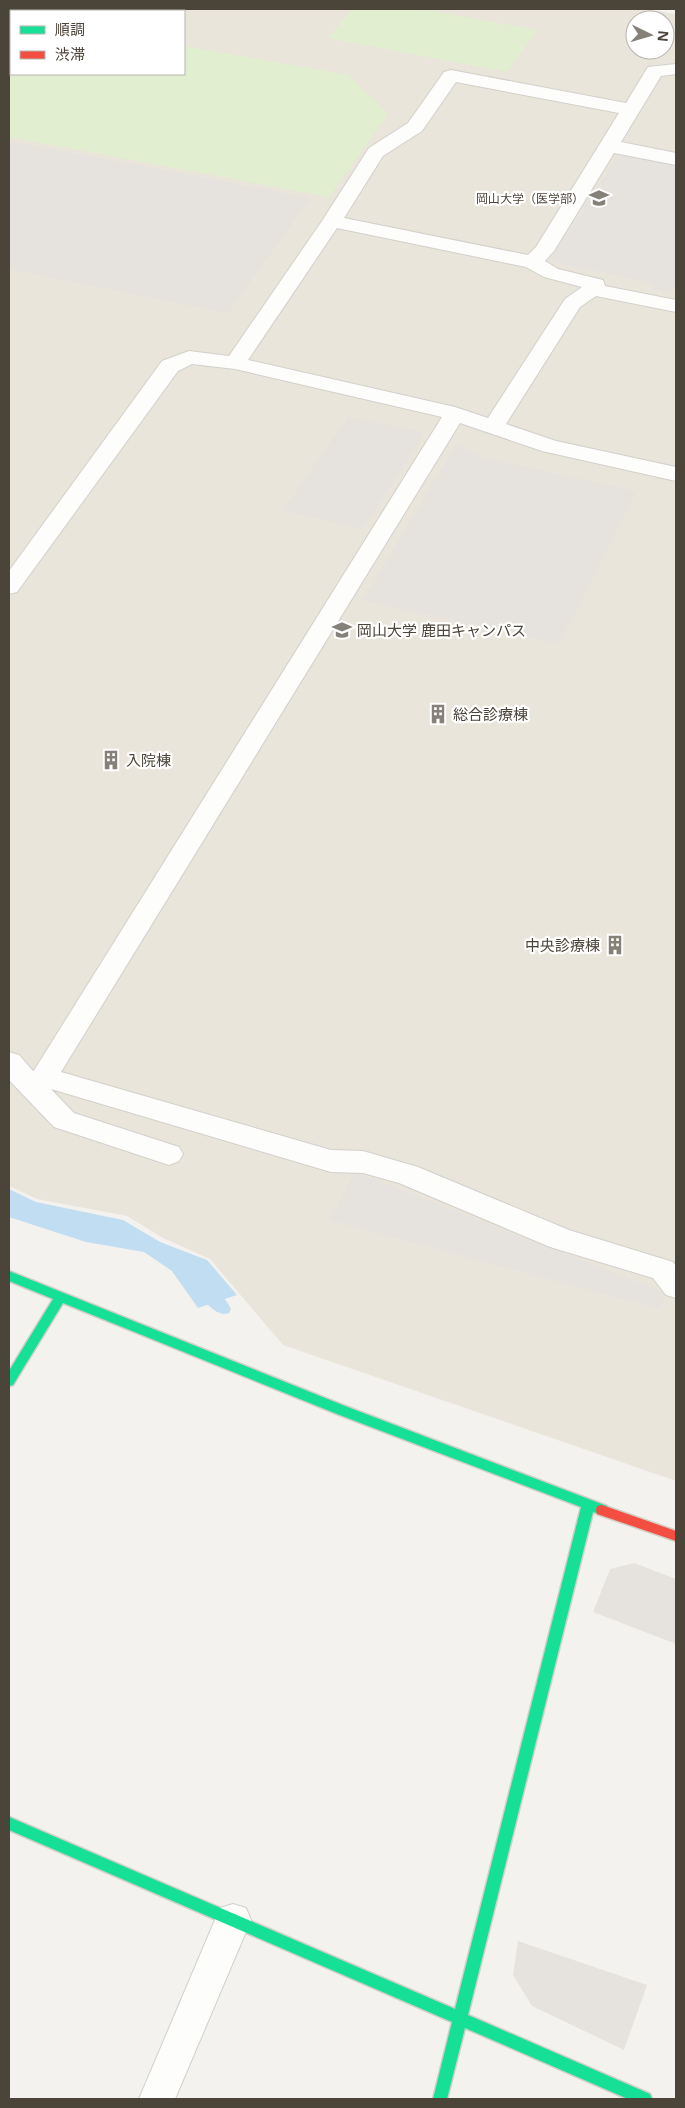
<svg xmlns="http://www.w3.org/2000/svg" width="685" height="2108" viewBox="0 0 685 2108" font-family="'Noto Sans','Noto Sans JP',sans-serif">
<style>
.education{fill:#eae5da;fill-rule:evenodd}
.green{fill:#e1eecf}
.parking{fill:#e6e3df}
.water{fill:#c0ddf1}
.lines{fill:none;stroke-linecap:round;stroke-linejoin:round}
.stream{fill:#c0ddf1;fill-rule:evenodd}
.lane-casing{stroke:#d2d0cb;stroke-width:2}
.street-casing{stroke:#d2d0cb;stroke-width:2}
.fast-casing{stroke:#d3cfc5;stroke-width:3}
.jam-casing{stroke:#d3cfc5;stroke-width:3}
.lane{fill:#fdfdfc;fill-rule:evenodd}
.street{fill:#fdfdfc;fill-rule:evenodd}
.fast{fill:#16e098;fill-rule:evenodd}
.jam{fill:#f24e42;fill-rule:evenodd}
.labels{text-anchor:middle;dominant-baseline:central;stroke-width:4.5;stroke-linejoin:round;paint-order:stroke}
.far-poi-label{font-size:12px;fill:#4b4439;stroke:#fff;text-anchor:end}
.poi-label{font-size:15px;fill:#4b4439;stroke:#fff;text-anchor:start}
</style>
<rect width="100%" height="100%" fill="#f4f2ee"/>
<path class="education" d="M9 9H643L676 14V1481L283 1345 210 1259 163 1238 127 1216 37 1199 9 1186ZM11 11H184V74H11ZM635 20H665V50H635Z"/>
<path class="green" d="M352 9H420L537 30 507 72 328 38Z
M9 27 11 28V74H184V46L348 75 388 114 329 197 9 137Z"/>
<path class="parking" d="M9 141 311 198 228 313 9 269Z
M624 155 676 165V283L671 293 652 290 653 283 552 262 553 255 616 158Z
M348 416 425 433 363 529 283 510Z
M456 444 485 458 637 491 559 644 363 600Z
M355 1172 666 1293 660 1309 329 1220Z
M634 1563 676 1579V1644L593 1612 610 1569Z
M518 1941 647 1985 624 2050 532 2006 513 1975Z"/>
<path class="water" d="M9 1189 36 1202 123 1220 160 1242 207 1260 237 1295 198 1308 172 1271 144 1252 86 1242 9 1217Z"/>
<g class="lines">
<path class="stream" d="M204 1282C214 1285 226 1299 231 1309L229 1313C216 1318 202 1299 196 1288L198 1284Z"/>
<defs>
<path id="lane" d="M676 64V74L661 76 621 142 676 153V165L614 153 554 251 545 261 558 269 603 280 605 286 676 300V312L596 296 580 307 506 424 556 441 676 467V481L542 451 460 423 61 1072 331 1150 363 1151 418 1167 569 1230 673 1262 676 1266V1298L666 1295 653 1278 550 1247 399 1183 363 1173 331 1172 51 1089 74 1113 179 1147 183 1154 179 1161 169 1165 54 1127 9 1080V1052L19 1055 33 1071 35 1069 442 417 235 369 192 364 178 371 17 592 9 594V571L162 361 189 351 229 356 322 221 369 148 408 123 444 72 451 70 626 103 648 67ZM456 82 619 113 536 247 528 255 344 218 383 156 422 131ZM337 228 526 267 544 277 582 287 565 299 488 418 455 407 248 360Z"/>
<path id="street" d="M233 1904 246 1908 251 1920 175 2099H139L220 1908Z"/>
<path id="fast" d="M9 1271 345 1406 607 1506 608 1510 607 1514 602 1515 593 1512 468 2015 650 2094 652 2099H628L465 2028 447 2099H433L452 2022 9 1830V1817L455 2009 581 1507 337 1414 63 1303 13 1385 9 1386V1371L53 1299 9 1281Z"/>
<path id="jam" d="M602 1505 676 1531V1541L597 1514 596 1510 597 1506Z"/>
</defs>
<use href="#lane" class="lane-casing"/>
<use href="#street" class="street-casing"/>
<use href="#fast" class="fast-casing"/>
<use href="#jam" class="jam-casing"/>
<use href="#lane" class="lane"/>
<use href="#street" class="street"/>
<use href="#fast" class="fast"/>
<use href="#jam" class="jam"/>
</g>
<defs>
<symbol id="university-bare" viewBox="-9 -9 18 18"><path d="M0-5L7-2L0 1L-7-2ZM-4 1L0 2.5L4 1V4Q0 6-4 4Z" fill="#868178" stroke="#fff" stroke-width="2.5" paint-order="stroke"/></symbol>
<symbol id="building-bare" viewBox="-9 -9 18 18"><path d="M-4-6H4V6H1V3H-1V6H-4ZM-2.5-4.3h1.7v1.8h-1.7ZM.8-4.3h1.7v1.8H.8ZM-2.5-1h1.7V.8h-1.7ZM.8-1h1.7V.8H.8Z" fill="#868178" stroke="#fff" stroke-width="2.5" paint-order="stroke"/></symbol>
</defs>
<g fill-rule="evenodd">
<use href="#university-bare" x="585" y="184" width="28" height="28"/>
<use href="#university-bare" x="328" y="616" width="28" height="28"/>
<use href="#building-bare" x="424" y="700" width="28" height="28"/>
<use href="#building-bare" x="97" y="746" width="28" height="28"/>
<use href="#building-bare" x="601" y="931" width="28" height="28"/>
</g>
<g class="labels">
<g class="far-poi-label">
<text x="584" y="198">岡山大学（医学部）</text>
</g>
<g class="poi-label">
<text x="357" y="630">岡山大学 鹿田キャンパス</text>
<text x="453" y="714">総合診療棟</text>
<text x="126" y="760">入院棟</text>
<text x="600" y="945" text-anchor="end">中央診療棟</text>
</g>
</g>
<rect width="685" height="2108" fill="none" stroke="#4b4439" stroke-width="20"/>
<rect x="10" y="10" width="175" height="65" fill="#ffffff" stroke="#b7b4b0"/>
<rect x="20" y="26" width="25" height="8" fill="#16e098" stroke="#b7b4b0"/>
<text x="55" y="35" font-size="15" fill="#4b4439">順調</text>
<rect x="20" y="51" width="25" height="8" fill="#f24e42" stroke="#b7b4b0"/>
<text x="55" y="60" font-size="15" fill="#4b4439">渋滞</text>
<g transform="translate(650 35) rotate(95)"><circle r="24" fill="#ffffff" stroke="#b7b4b0"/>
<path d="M0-4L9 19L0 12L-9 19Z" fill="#868178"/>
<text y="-8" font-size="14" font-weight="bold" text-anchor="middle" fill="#4b4439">N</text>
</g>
</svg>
